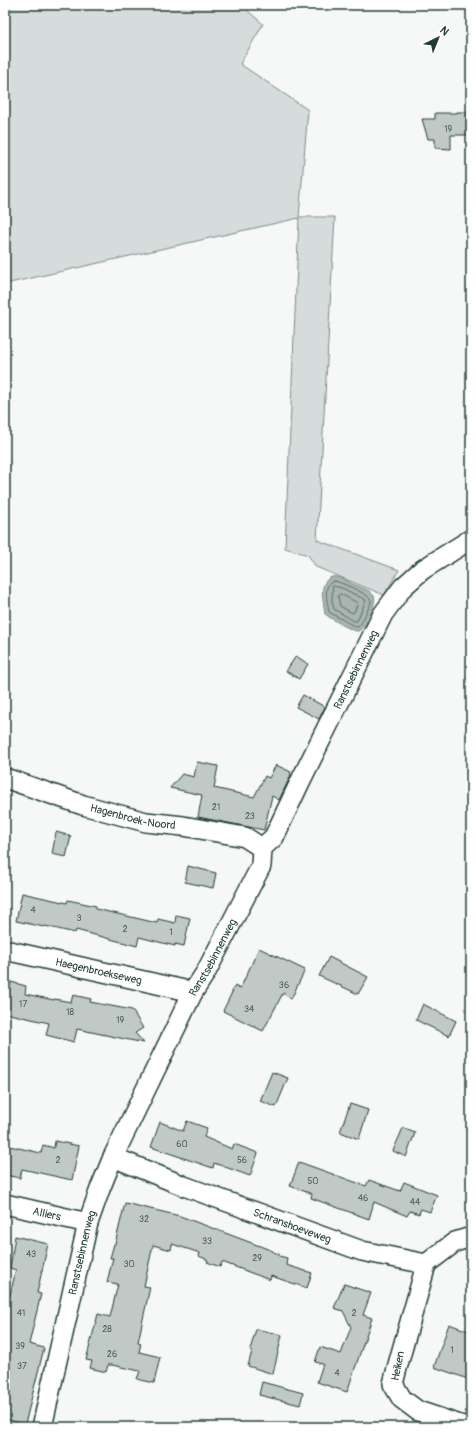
<svg xmlns="http://www.w3.org/2000/svg" width="476" height="1432" viewBox="0 0 476 1432" font-family="Pangolin,sans-serif">
<style>
.green{fill:#d6dcdb;stroke:#7a8c88}
.water{fill:#aab5b1;stroke:#72857f}
.lines{fill:none;stroke-linecap:round;stroke-linejoin:round}
.shore{stroke:#576d66;stroke-width:1}
.building{fill:#c0c9c6;stroke:#1f3d34}
.minor-casing{stroke:#1f3d34;stroke-width:22}
.minor{stroke:#fff;stroke-width:19}
.labels{text-anchor:middle;dominant-baseline:central;stroke-width:3;stroke-linejoin:round;paint-order:stroke}
.number-label{font-size:9px;fill:#476058}
.street-label{font-size:11px;fill:#1f3d34;stroke:#fff}
</style>
<rect width="100%" height="100%" fill="#f6f7f7"/>
<filter id="ink" filterUnits="userSpaceOnUse"><feTurbulence type="fractalNoise" baseFrequency=".025" numOctaves="2"/><feDisplacementMap in="SourceGraphic" scale="8" xChannelSelector="R" yChannelSelector="G"/><feConvolveMatrix kernelMatrix="1 2 1 2 8 2 1 2 1" color-interpolation-filters="sRGB"/></filter>
<g filter="url(#ink)">
<path class="green" d="M5 5H241L263 24 240 64 308 110 299 217H335L317 540 399 570 384 595 316 567 308 555 285 548 299 218 5 284Z"/>
<path class="water" d="M332 577C341 576 348 582 355 585 362 588 370 590 374 596 377 602 366 629 358 631 353 632 330 618 325 614 324 602 317 582 332 577Z"/>
<g class="lines">
<path class="shore" d="M335 581C342 583 370 594 371 601 371 604 368 609 366 613 364 618 362 623 358 627L352 625 329 612C328 603 321 583 335 581Z
M333 586 342 588 366 600 357 621H354L334 609 332 601Z
M340 594 358 603 354 612 352 613 340 606 338 596Z"/>
</g>
<path class="building" d="M457 112H471V135H451V149L435 148V139H428L422 119H435V113H457Z
M296 656 308 664 299 679 286 671Z
M303 695 325 707 319 719 296 707Z
M197 762 218 766 214 788 254 797 265 776 269 778 276 765 291 772 290 774 291 775 279 800 272 796 264 830 198 817 202 795 170 788 182 774 194 777Z
M56 832 71 836 66 857 52 854Z
M188 866 216 873 213 888 185 882Z
M22 893 67 903 68 900 96 906V909L157 923 158 919 175 923 176 915 190 918 184 946 175 944V946L139 937 137 946 76 930 75 933 45 926 44 927 16 921Z
M259 948 305 970 291 999 283 993 263 1031 223 1011 235 986 240 989Z
M329 957 368 977 358 994 319 976Z
M11 982 26 986 25 994 54 1000V999L71 1002 73 995 91 999 90 1002 132 1010 143 1028 135 1033 144 1043 77 1029 74 1042 46 1035 49 1023 5 1013Z
M423 1004 456 1021 449 1036 416 1020Z
M272 1072 288 1078 276 1107 260 1101Z
M350 1104 368 1110 359 1139 340 1132Z
M187 1121 207 1128 204 1137 232 1149 234 1144 258 1153 250 1176 214 1163 213 1168 151 1147 160 1122 183 1131Z
M403 1128 415 1133 406 1157 393 1151Z
M55 1141 79 1146 72 1180 22 1169 20 1178 5 1175V1145L41 1153 43 1145 54 1148Z
M299 1162 366 1186 369 1180 400 1191 404 1182 437 1195 430 1212 421 1209 419 1214 410 1211 407 1216 374 1202 369 1219 311 1198 312 1194 290 1186Z
M125 1203 180 1216 273 1251V1252L279 1254V1256L287 1258 286 1265 312 1273 307 1288 271 1276 270 1280 222 1262 220 1267 207 1262 208 1260 199 1256 200 1253 172 1244 171 1250 153 1245 144 1286 150 1287 138 1342 141 1343 139 1352 160 1357 154 1383 137 1379 140 1371 112 1365H108L106 1372 90 1368 92 1361 86 1360 98 1314 110 1317 118 1284 107 1282 113 1258H110L114 1244H115Z
M15 1236 48 1244 37 1293 41 1294 29 1344 44 1348 25 1424 5 1419V1302L8 1303 16 1270 10 1268Z
M344 1284 371 1293 363 1315 372 1318 347 1392 317 1382 323 1364 315 1362 320 1347 341 1354 351 1327 343 1311 334 1308Z
M449 1324 471 1332V1380L434 1367Z
M256 1329 282 1335 273 1374 248 1366 252 1351 250 1350Z
M262 1382 303 1393 300 1405 259 1395Z"/>
<g class="lines">
<defs>
<g id="minor">
<path id="s1" d="M5 778 83 805 146 822 183 826 245 837 262 848"/>
<path id="s2" d="M5 950 193 992"/>
<path id="s3" d="M113 1157 184 1186 362 1251 426 1264 455 1242 471 1237"/>
<path id="s4" d="M5 1204 88 1223"/>
<path d="M426 1264C416 1304 403 1343 393 1384L402 1399 418 1411 466 1427"/>
<path id="s5" d="M42 1427 88 1223 100 1189 113 1157 193 992 206 972 261 866 262 848 274 837 300 782 383 614 403 587 422 570 471 539"/>
</g>
</defs>
<use href="#minor" class="minor-casing"/>
<use href="#minor" class="minor"/>
</g>
</g>
<g class="labels">
<g class="number-label">
<text x="448" y="129">19</text>
<text x="216" y="807">21</text>
<text x="250" y="816">23</text>
<text x="33" y="910">4</text>
<text x="79" y="918">3</text>
<text x="125" y="929">2</text>
<text x="171" y="932">1</text>
<text x="284" y="985">36</text>
<text x="23" y="1004">17</text>
<text x="249" y="1009">34</text>
<text x="70" y="1012">18</text>
<text x="120" y="1020">19</text>
<text x="182" y="1144">60</text>
<text x="58" y="1160">2</text>
<text x="242" y="1160">56</text>
<text x="313" y="1181">50</text>
<text x="363" y="1198">46</text>
<text x="415" y="1202">44</text>
<text x="144" y="1219">32</text>
<text x="207" y="1241">33</text>
<text x="31" y="1254">43</text>
<text x="257" y="1258">29</text>
<text x="129" y="1264">30</text>
<text x="21" y="1313">41</text>
<text x="354" y="1313">2</text>
<text x="107" y="1329">28</text>
<text x="20" y="1346">39</text>
<text x="452" y="1350">1</text>
<text x="112" y="1354">26</text>
<text x="22" y="1366">37</text>
<text x="337" y="1373">4</text>
</g>
<g class="street-label">
<text stroke="none"><textPath href="#s5" startOffset="827">Ranstsebinnenweg</textPath></text>
<text stroke="none"><textPath href="#s1" startOffset="134">Hagenbroek-Noord</textPath></text>
<text stroke="none"><textPath href="#s5" startOffset="503">Ranstsebinnenweg</textPath></text>
<text stroke="none"><textPath href="#s2" startOffset="96">Haegenbroekseweg</textPath></text>
<text stroke="none"><textPath href="#s4" startOffset="43">Alliers</textPath></text>
<text stroke="none"><textPath href="#s3" startOffset="192">Schranshoeveweg</textPath></text>
<text stroke="none"><textPath href="#s5" startOffset="179">Ranstsebinnenweg</textPath></text>
<text transform="translate(398 1366) rotate(-79)">Heiken</text>
</g>
</g>
<rect width="476" height="1432" fill="none" stroke="#fff" stroke-width="20"/>
<rect x="10" y="10" width="456" height="1412" fill="none" stroke="#1f3d34" stroke-width="1.5" filter="url(#ink)"/>
<g transform="translate(438 38) rotate(43)" stroke="#ffffff" stroke-width="3" paint-order="stroke">
<path d="M0-3L7 15L0 10L-7 15Z" fill="#1f3d34"/>
<text y="-6" font-size="11" font-weight="bold" text-anchor="middle" fill="#1f3d34">N</text>
</g>
</svg>
